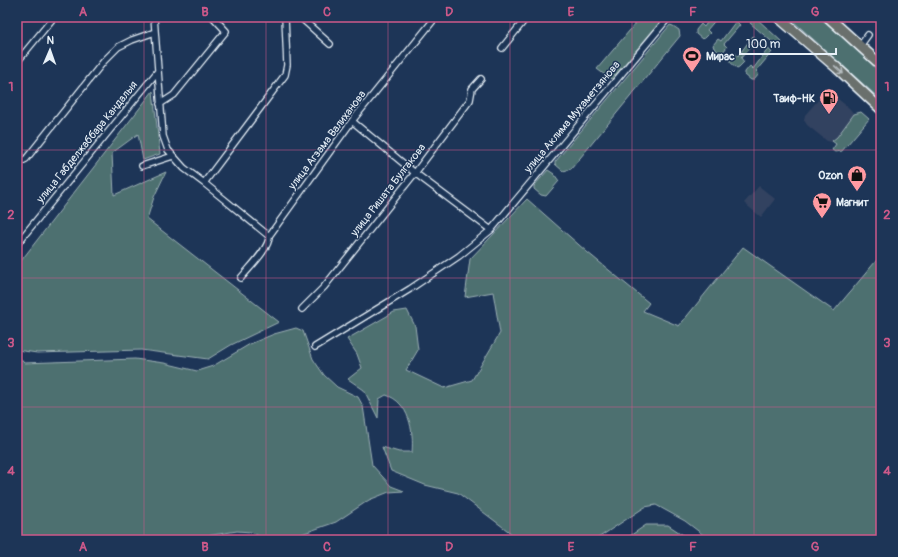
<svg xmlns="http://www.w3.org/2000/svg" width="898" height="557" viewBox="0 0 898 557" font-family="Pangolin,sans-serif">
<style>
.built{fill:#334260}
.green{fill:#4e6f70;stroke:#9bb0b4}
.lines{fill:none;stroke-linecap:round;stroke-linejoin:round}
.street-casing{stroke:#e8f1f8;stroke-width:8}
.primary-casing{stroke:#e8f1f8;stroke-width:12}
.street{stroke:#1d3557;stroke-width:5.5}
.primary{stroke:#6a706d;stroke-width:9}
.oneway{stroke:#b6bdc0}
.grid{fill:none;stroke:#cd598a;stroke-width:1;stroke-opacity:0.55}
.labels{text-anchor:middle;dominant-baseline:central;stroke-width:3;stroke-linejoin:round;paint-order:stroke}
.poi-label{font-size:11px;font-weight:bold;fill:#e8f1f8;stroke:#1d3557;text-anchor:start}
.street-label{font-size:11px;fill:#e8f1f8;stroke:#1d3557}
.neatline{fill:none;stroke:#cd598a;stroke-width:1.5}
.grid-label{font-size:13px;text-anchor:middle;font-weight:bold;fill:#cd598a}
</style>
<rect width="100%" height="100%" fill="#1d3557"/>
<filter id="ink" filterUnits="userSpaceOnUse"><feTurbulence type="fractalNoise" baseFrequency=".025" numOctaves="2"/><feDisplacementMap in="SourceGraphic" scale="8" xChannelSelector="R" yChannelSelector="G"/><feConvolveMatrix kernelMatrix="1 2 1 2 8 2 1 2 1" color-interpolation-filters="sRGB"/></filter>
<g filter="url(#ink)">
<path class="built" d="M827 90 849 108 854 114 837 138 832 142 827 141 807 125 804 120 805 115Z
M759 186 775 199 761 217 744 203Z"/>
<path class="green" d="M641 17H664L612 79 609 78 597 69Z
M711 17H718L707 30 710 33 705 38 702 39 696 34V30L701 24 704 27Z
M753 17H755L782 42 777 46 750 23Z
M801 17H820L881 72V100L793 21Z
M736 21 740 25 724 44 727 47 722 53H720L714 48 713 45 718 39 721 41Z
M670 25 673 26 679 30 680 36 571 169 563 171 555 164V162Z
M753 36 757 39 741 58 744 62 739 67 737 68 730 62V59L735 53 738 56Z
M768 49 772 52 756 71 759 74 754 80H751L745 75V72L750 66 753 69Z
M153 91 160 154 143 160 138 134 112 153 114 195 166 172 154 197 147 219 279 322 231 345 208 359 141 350 37 353 17 350V266Z
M861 112 869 119 842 151 835 152 832 150 836 144 832 141 837 137 854 114Z
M548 170 554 174 559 181 546 196 541 195 534 189V186Z
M527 199 587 252 649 303 643 311 679 326 743 247 834 311 881 255V536L878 540H710L685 521 656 505 645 507 595 540H520L458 493 425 485 391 471 382 447 399 452H412C414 431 409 402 386 395L379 399 378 418 364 390 348 379 362 368 357 354 347 339 394 312 407 310 415 326 418 350 406 370 444 388 472 380 500 333 493 292 465 297 470 259Z
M296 328 303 331 313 359 324 375 337 387 358 397 363 406 372 465 391 486 404 491 389 492 369 500 336 522 284 540H267L251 532 237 531 182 540H17V355L24 363 135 359 164 363 197 371 213 366 250 344 274 334Z
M646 525H668L691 540H624Z"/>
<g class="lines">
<defs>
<path id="street" d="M154 17 163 136 168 150 184 168 204 183
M300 17 330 44
M860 46 868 35
M502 48 527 17
M17 62 54 17
M160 104 174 95 226 31 213 17
M352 121 415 173 491 230
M17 162 22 161 26 159 104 61 118 47 132 40 155 32
M142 166 173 156
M269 236 204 183 285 75 287 65 285 17
M17 244 158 71
M241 278C249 268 270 248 269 236L352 121 436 17
M302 309 324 287 415 173 470 100 472 89 481 79
M315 347 410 289 459 256 491 230 669 17"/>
<path id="primary" d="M778 17 837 68 881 109
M828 17 881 65"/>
</defs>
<use href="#street" class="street-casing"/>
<use href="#primary" class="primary-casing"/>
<use href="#street" class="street"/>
<use href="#primary" class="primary"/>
</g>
<defs><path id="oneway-shaft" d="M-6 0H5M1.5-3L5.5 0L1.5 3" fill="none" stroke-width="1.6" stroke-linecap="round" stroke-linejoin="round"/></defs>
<use class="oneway" href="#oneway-shaft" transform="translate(839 70) rotate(43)"/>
</g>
<path class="grid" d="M144 17V540M266 17V540M388 17V540M510 17V540M632 17V540M754 17V540M17 150H881M17 278H881M17 407H881"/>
<defs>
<symbol id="stadium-pin" viewBox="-11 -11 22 30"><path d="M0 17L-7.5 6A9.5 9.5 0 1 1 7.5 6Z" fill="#ff9aa2" stroke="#1d3557"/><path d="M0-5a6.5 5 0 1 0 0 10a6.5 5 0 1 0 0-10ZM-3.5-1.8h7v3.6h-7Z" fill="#111"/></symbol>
<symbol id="fuel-pin" viewBox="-11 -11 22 30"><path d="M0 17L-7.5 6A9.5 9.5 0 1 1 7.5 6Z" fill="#ff9aa2" stroke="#1d3557"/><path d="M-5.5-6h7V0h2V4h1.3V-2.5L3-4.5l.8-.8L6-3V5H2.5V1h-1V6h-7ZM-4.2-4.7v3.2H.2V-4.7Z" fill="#111"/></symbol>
<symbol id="shop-pin" viewBox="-11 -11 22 30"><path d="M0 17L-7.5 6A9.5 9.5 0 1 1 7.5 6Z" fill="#ff9aa2" stroke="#1d3557"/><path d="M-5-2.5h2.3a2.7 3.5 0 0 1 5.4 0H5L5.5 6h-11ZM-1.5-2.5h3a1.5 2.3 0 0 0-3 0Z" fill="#111"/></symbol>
<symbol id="supermarket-pin" viewBox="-11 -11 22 30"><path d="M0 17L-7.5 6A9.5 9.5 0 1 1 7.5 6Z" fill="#ff9aa2" stroke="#1d3557"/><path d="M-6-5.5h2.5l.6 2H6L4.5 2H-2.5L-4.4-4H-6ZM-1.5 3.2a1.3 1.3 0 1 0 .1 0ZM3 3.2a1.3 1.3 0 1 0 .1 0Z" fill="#111"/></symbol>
</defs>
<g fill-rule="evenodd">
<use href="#stadium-pin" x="681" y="45" width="22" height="30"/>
<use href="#fuel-pin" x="818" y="87" width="22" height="30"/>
<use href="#shop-pin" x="846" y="164" width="22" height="30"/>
<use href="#supermarket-pin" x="811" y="191" width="22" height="30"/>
</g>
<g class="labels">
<g class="poi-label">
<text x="706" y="56">Мирас</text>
<text x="815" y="98" text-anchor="end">Таиф-НК</text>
<text x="843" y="175" text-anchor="end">Ozon</text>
<text x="836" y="202">Магнит</text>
</g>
<g class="street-label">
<text transform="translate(572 117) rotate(-50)">улица Аклима Мухаметзянова</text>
<text transform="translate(327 140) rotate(-53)">улица Агзама Валиханова</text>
<text transform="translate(87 142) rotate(-51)">улица Габделжаббара Кандалыя</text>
<text transform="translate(388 190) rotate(-52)">улица Ришата Булгакова</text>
</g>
</g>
<rect width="898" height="557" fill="none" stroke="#1d3557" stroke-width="44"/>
<g transform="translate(50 50) rotate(2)" stroke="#1d3557" stroke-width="3" paint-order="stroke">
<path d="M0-3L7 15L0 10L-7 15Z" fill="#e8f1f8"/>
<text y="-6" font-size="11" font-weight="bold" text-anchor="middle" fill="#e8f1f8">N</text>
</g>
<path d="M740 48v6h96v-6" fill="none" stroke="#e8f1f8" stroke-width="2"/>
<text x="746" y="48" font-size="12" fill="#e8f1f8" stroke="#1d3557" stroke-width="3" paint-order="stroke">100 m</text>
<rect x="22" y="22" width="854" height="513" class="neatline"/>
<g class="grid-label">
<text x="83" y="16">A</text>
<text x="205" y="16">B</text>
<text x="327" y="16">C</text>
<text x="449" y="16">D</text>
<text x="571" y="16">E</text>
<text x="693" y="16">F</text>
<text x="815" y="16">G</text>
<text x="11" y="91">1</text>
<text x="887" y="91">1</text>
<text x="11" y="219">2</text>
<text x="887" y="219">2</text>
<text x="11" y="347">3</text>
<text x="887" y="347">3</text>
<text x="11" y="475">4</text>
<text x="887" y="475">4</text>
<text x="83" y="551">A</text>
<text x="205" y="551">B</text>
<text x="327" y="551">C</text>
<text x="449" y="551">D</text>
<text x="571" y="551">E</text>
<text x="693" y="551">F</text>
<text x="815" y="551">G</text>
</g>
</svg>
